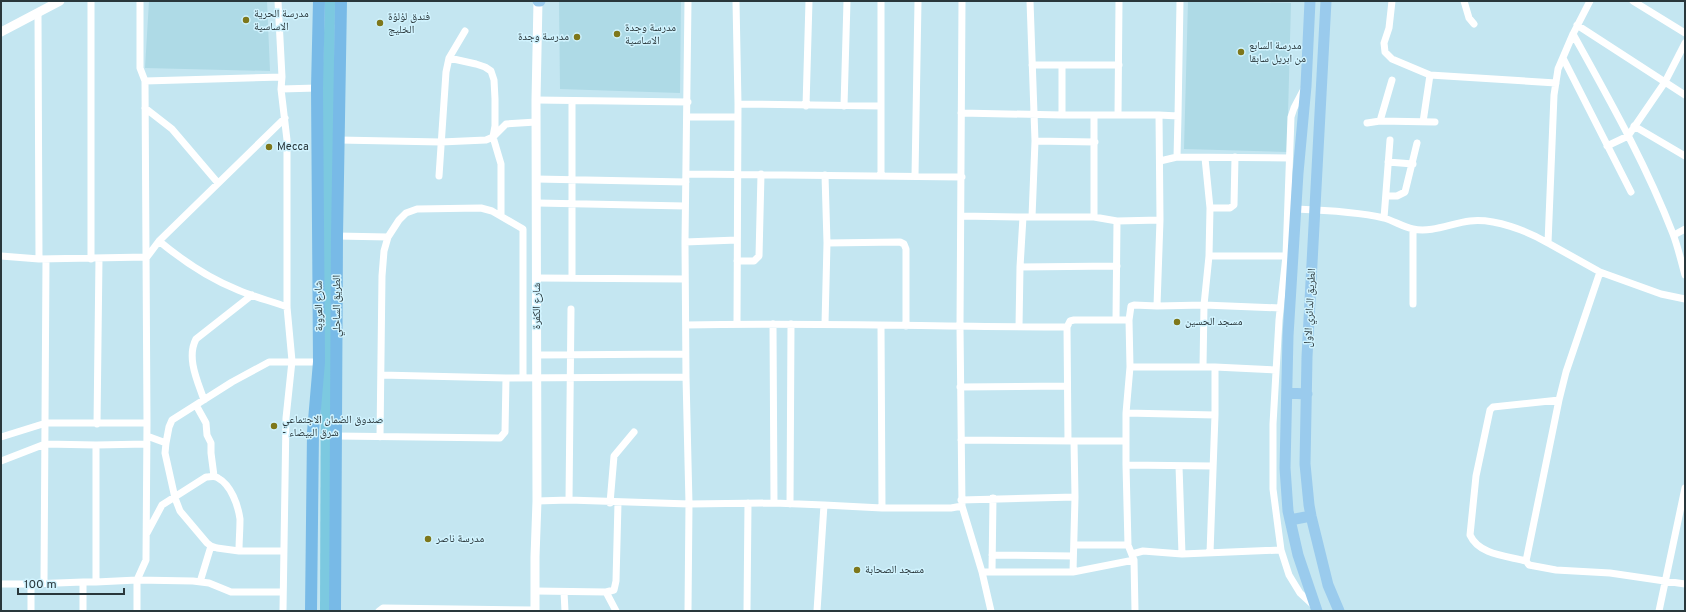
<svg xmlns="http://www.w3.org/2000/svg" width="1686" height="612" viewBox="0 0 1686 612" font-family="Overpass,'Noto Naskh Arabic',sans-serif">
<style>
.built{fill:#aedae6}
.green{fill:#7cc9e0}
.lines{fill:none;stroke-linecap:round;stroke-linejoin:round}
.minor{stroke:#fff;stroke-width:7}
.tertiary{stroke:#fff;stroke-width:9}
.primary{stroke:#9acbed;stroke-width:11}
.trunk{stroke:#78bae7;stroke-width:12}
.poi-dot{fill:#7e771b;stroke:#d1f3fe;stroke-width:1.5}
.labels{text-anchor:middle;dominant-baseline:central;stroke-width:3;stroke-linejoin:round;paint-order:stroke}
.poi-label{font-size:11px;fill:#29373b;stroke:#d1f3fe;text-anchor:start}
.street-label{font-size:11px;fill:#29373b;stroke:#d1f3fe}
</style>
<rect width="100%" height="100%" fill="#c4e6f1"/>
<path class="built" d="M149 1H267L270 71 145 68Z
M559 1H681L680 93 560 89Z
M1188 1 1291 3 1287 152 1184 149Z"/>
<path class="green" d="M325 1H335L331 611H320L322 94Z"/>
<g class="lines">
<path class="minor" d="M140 1V68L145 81
M278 1 282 77 281 89 287 140V307L292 361 286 418 283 611
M736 1 738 104 737 324
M1392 1 1389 28 1384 43 1385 52 1392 59 1430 75 1556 83
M1464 1 1469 18 1474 24
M1633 1 1685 33
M38 13 39 259
M1577 25 1685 95
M1573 34C1609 99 1646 164 1673 234 1678 247 1681 261 1685 275
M449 58 476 64 485 67 491 71 494 80 495 99V126L493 137 501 164V216
M1563 58 1631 192
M1032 65H1119
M1062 65V115
M281 89 317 88
M1304 89 1294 108 1291 117 1286 256 1279 320 1273 424V489L1281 550 1289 575 1300 593 1313 605
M536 100 688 102
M738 104 881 106
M806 106 809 1
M844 106 847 1
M145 108 172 129 218 183
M961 113 1062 115H1159
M1094 115V217
M1118 115 1119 1
M688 117H737
M1380 121 1392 80
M1423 122 1430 75
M1367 123 1380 121 1435 122
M1634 126 1685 156
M339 140 441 142 486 140 493 137 506 124 536 122
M1035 141 1095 142
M1607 146 1628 136 1665 82 1685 43
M1177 157 1289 158
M1205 158 1210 208 1209 256 1204 305 1280 308
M1160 161 1177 157 1178 116
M1388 162 1413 164
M686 174 962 177
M881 175V1
M439 176 446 72 449 58 465 31
M915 176 918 1
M536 179 686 182
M1386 196H1397L1405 192 1417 143
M537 203 685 206
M1210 208H1230L1234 205 1235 157
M1296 209C1322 210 1359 212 1384 218 1394 221 1403 227 1413 229 1432 233 1452 223 1470 221 1494 218 1528 231 1548 243L1554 95 1558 69 1573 34 1590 1
M961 216 1023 217 1020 267 1019 327
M1023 217H1032L1035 141 1030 1
M1032 217H1094L1117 221
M1384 218 1390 140
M1674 235 1685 229
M337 236 388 237
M159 241C183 261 208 278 238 290 254 297 271 301 287 307
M685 242 737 240
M827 243 900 242 904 244 906 249V326
M1548 243 1600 272 1661 294 1685 299
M1 256 39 259 147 257 159 241 285 118
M1209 256H1286
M91 259V1
M737 261H754L759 256 761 174
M1020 267 1117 266
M537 278 685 279
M572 278V101
M1413 304V229
M1157 306 1160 220 1159 115 1178 116 1180 1
M1116 320 1117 221 1160 220
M1129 320 1131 306 1134 305 1157 306 1204 305 1203 367H1215V415L1210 553
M773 324 774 503
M825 324 827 243 825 175
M686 325C813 322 940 327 1067 327
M881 326 882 508
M537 355 685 354
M1130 367H1203
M1215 367 1276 370
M381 375 506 378 686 377
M960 387 1067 386
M204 400C198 382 186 358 196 339L252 295
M1559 400 1493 407 1490 410 1476 476 1470 535C1479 555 1507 556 1526 561L1529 565 1556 570 1610 573 1685 584
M196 405 206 423 207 435 211 443V453L214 476
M1126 413 1215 415
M97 424 99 258
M147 436 166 443 165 453 175 498 180 511 207 543 211 546 217 548 239 551H283
M336 436 500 438 505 432 506 378
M1 437 46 423H147
M380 437 382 276 384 251 388 237 399 220 406 213 417 209 481 208 492 211 523 229V378
M961 440 1074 441 1075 497 1073 572
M1068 441 1067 327 1070 321 1074 320H1129L1130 367 1126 413V465L1128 545 1134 560 1135 611
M1074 441H1126
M166 443 169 427 172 420 232 382 269 362H319
M1 461 45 444 96 445 147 444
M1126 465 1212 466
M1179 466 1182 554
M569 500 571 309
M961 500 1075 497
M537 501 569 500 689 504 774 503 824 505 817 611
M610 503 614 456 634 432
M790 504 791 324
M824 505 882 508H951L962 506 960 327 962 1
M962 506 982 572 991 611
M147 533 162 505 206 477C210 477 215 475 218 478 231 485 238 505 240 519 240 530 239 541 239 551
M1074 545H1128
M1132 554 1143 551 1182 554 1281 550
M992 555 1073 556
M1526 561 1559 400 1566 372 1600 272
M982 572H1073L1134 560
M992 572 993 498
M96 582 137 580 193 581 209 583 231 592H283
M200 582 211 546
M44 583 46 259
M1 584H31V611
M31 584 83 582
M536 591 606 592 614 590 616 581 618 503
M564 592 565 611
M606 592 616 611
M83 611V582H96V445
M137 611V580L146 560 147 423 145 81 282 77
M379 611 383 608 535 610
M688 611 689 504 686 377 685 242 688 1
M747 611 748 503
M1659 611 1685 488"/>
<path class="tertiary" d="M1 32 60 1
M535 611V557L537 501 536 100 538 1"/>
<path class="primary" d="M538 1H540
M1310 1 1306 86 1298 173 1288 336 1285 468 1288 511 1298 555 1317 611
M1326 1 1307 357 1305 464 1309 505 1311 516 1328 585 1339 611
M1287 393 1307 394
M1290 520 1311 516"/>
<path class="trunk" d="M311 611 313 432 319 362 317 88 319 1
M335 611 337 236 341 1"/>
</g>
<g class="poi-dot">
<circle cx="246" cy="20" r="4"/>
<circle cx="380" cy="23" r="4"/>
<circle cx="617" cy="34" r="4"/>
<circle cx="577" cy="37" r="4"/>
<circle cx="1241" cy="52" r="4"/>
<circle cx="269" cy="147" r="4"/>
<circle cx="1177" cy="322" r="4"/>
<circle cx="274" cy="426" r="4"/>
<circle cx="428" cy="539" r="4"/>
<circle cx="857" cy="570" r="4"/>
</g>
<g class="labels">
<g class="poi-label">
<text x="254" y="14">مدرسة الحرية<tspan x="254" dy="13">الاساسية</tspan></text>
<text x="388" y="17">فندق لؤلؤة<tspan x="388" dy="13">الخليج</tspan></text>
<text x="625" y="28">مدرسة وجدة<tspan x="625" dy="13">الاساسية</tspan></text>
<text x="569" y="37" text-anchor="end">مدرسة وجدة</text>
<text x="1249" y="46">مدرسة السابع<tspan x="1249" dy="13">من ابريل سابقا</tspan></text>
<text x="277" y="147">Mecca</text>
<text x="1185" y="322">مسجد الحسين</text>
<text x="282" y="420">صندوق الضمان الاجتماعي<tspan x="282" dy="13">- شرق البيضاء</tspan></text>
<text x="436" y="539">مدرسة ناصر</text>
<text x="865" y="570">مسجد الصحابة</text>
</g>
<g class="street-label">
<text transform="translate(319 306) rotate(-91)">شارع العروبة</text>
<text transform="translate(337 306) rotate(-90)">الطريق الساحلي</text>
<text transform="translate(537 306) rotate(-90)">شارع الكفرة</text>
<text transform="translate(1310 308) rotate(-87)">الطريق الدائري الاول</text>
</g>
</g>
<rect width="1686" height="612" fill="none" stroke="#29373b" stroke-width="4"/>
<path d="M18 588v6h106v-6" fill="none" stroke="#29373b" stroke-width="2"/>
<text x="24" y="588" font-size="12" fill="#29373b" stroke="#d1f3fe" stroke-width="3" paint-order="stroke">100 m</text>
</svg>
